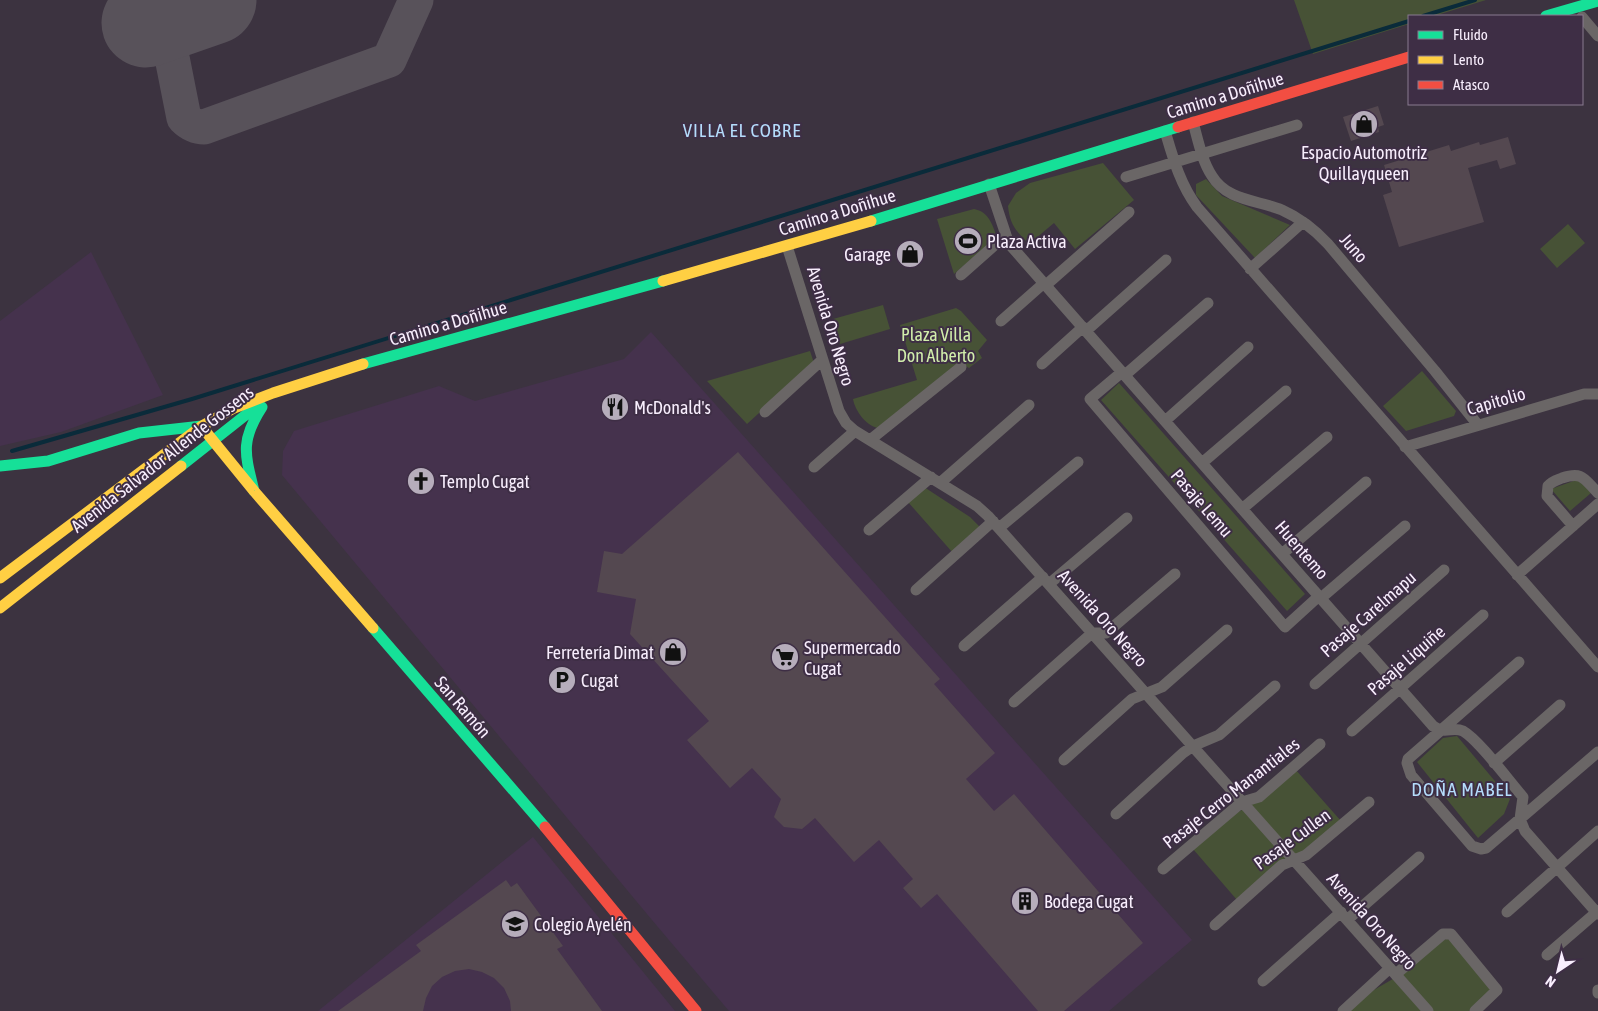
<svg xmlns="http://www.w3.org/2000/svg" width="1598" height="1011" viewBox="0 0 1598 1011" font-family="'Asap Condensed',sans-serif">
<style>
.built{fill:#45324d}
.green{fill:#475236}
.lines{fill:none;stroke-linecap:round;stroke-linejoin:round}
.stream{stroke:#0a2b3a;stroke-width:4}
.taxiway{stroke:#58525a;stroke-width:35}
.runway{stroke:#58525a;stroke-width:89}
.building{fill:#544850}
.street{stroke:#6a6666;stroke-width:11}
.fast{stroke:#16e098;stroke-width:11}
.slow{stroke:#ffcf43;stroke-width:11}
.jam{stroke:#f24e42;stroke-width:11}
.labels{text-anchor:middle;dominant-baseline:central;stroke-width:4;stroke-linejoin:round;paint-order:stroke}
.street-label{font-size:18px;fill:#f8eefd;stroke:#3e2e45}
.poi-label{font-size:18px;fill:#f8eefd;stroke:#3e2e45;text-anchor:start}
.park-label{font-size:18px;fill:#d1eeab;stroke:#3e2e45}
.neighbourhood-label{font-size:19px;letter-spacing:1px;fill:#b4dcfb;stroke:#3e2e45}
</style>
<rect width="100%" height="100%" fill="#3c3340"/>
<path class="built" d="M91 252 163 395 61 432 0 446V321Z
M651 332 1192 940 1109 1011H729L652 920 282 475 283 451 294 431 439 386 475 401 624 359Z
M533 837 675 1011H318Z"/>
<path class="green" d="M1294 0H1486L1434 16H1409V24L1313 54Z
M1103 163 1134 200 1075 249 1054 223 1029 244C1016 231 1010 225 1008 206L1016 193 1030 183Z
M1206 179 1222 196 1290 225 1255 258 1196 195V184Z
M974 209C989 212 992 224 997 237L954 274 937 219Z
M1568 224 1585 243 1557 268 1540 249Z
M883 305 890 329 840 344 833 319Z
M956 308 961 311 987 340 978 351 982 358 969 368 960 362 879 428C867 427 855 411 853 399L917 380 900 325Z
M810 351 814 363 747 424 707 381Z
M1422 371 1456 411 1454 416 1406 431 1383 406Z
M1119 383 1305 594 1287 611 1101 400Z
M1579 479 1591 493 1570 511 1551 489Z
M924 487 970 517 981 528 953 553 908 502Z
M1457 736 1510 799 1504 814 1478 838 1417 762 1443 738Z
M1295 769 1341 821 1306 851 1237 900 1193 849 1235 814 1260 799Z
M1447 939 1451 940 1490 985V993L1469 1011H1350L1372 991 1405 972 1443 940Z"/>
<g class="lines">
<path class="stream" d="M1423 16 1475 0
M12 451 192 399 1409 21"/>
<path class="taxiway" d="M166 0 164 17 184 118C190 124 195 127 204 127L389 60 416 0"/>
<path class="runway" d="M146 23 212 0"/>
</g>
<path class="building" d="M1378 106 1384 125 1378 127 1379 132 1351 141 1343 117Z
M1508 137 1516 164 1500 169 1497 160 1468 168 1484 222 1399 247 1383 195 1392 192 1384 165 1449 145 1451 151 1479 142 1480 145Z
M738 452 940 679 934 684 995 753 966 779 994 811 1014 794 1143 943 1064 1011H1038L937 894 921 908 903 888 913 879 879 840 854 862 815 818 802 829 784 827 774 817 781 799 752 768 730 788 687 740 709 721 630 634 636 599 597 592 604 551 622 554Z
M506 880 511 887 517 883 563 946 557 949 602 1011H511L510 1001 504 988 494 978 482 972 469 969 455 971 442 977 432 986 426 998 423 1011H338L421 951 416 945Z"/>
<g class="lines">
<path class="street" d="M1582 17 1598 36
M1193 122C1198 140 1202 161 1212 176 1227 201 1258 200 1282 210 1300 218 1315 230 1328 244L1435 371 1478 425
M1165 131C1173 158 1180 184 1197 207L1598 667
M1126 177 1297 125
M989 184 1007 238 1012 247 1433 726C1445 735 1452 726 1463 731 1479 740 1509 781 1523 797L1520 819 1525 831 1598 914
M787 246 839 411 846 423 855 431 977 506 988 516 1428 1011
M1250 269 1303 222
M961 275 1006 235
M1046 285 1129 212
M1001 321 1044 283
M1086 331 1166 260
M1042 364 1083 327
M1122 372 1090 399 1285 627 1319 596
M1125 375 1208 303
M765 412 822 360
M1165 421 1248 347
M870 440 961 367
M1405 447 1584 394H1598
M1202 463 1286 391
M814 467 855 431
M940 483 1029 405
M1242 509 1327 437
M1573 526 1547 496 1548 486C1552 481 1557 480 1562 478 1583 471 1584 479 1598 493
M999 528 1078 462
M869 530 931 477
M1282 554 1366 482
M1517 575 1598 504
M1049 584 1127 518
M916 590 993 521
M1321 598 1405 526
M964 646 1043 577
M1519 662 1408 759 1407 763 1411 775 1472 846 1481 849 1486 848 1598 752
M1315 684 1444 570
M1014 702 1092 633H1106L1175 574
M1352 731 1483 615
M1064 760 1132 699 1162 687 1227 630
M1494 763 1560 705
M1116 814 1183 753 1193 746 1219 735 1275 686
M1163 869 1242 802 1259 797 1320 744
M1507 912 1598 831
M1347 920 1419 857
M1215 925 1282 865 1306 855 1369 802
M1547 955 1598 911
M1396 974 1443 934H1451L1497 990 1475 1011
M1263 981 1341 912
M1598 990V993
M1343 1011 1390 968"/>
<path class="fast" d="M1546 16 1598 1
M871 221 1178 127
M363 364 663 281
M0 466 48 461 139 433 202 426
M181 466 257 406
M254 491C245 454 240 441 262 407
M373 628 545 827"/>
<path class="slow" d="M663 281 871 221
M206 432 254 491 373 628
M0 578 202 426 232 409 273 393 363 364
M0 608 181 466"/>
<path class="jam" d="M1178 127 1409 57
M545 827 696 1011"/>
</g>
<defs>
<symbol id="shop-disc" viewBox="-11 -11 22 22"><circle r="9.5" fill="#b6adbb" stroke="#3e2e45"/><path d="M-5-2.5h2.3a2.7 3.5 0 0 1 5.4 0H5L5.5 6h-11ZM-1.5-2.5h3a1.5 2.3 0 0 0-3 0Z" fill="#111"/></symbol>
<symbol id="stadium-disc" viewBox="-11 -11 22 22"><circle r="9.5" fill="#b6adbb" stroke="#3e2e45"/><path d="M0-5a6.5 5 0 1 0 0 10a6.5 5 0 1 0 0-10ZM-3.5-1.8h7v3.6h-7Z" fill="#111"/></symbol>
<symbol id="restaurant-disc" viewBox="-11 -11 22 22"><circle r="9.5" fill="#b6adbb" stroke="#3e2e45"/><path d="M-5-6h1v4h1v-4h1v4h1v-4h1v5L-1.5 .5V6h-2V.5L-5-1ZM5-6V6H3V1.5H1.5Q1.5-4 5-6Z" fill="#111"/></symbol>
<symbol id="church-disc" viewBox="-11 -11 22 22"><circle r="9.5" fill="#b6adbb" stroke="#3e2e45"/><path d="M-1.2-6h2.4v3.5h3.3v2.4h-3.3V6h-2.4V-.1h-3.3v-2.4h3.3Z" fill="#111"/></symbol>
<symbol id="supermarket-disc" viewBox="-11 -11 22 22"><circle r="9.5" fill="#b6adbb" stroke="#3e2e45"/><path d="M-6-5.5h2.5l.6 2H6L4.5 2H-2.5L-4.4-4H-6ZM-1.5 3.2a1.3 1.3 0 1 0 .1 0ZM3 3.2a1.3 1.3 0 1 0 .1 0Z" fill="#111"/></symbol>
<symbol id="parking-disc" viewBox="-11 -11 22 22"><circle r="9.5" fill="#b6adbb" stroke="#3e2e45"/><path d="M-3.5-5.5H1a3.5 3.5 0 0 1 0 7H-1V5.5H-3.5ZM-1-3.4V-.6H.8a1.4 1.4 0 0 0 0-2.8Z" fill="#111"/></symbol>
<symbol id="building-disc" viewBox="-11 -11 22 22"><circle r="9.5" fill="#b6adbb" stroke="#3e2e45"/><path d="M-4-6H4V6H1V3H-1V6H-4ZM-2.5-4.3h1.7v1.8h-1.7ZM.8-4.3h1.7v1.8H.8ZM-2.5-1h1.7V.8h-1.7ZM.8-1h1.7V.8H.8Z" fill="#111"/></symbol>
<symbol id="school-disc" viewBox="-11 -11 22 22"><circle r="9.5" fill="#b6adbb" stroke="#3e2e45"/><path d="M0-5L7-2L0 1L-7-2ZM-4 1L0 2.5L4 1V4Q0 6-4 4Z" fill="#111"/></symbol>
</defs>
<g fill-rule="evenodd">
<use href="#shop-disc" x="1348" y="108" width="32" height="32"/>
<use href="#stadium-disc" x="952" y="225" width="32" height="32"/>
<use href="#shop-disc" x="894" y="238" width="32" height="32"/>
<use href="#restaurant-disc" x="599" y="391" width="32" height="32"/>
<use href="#church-disc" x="405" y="465" width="32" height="32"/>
<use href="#shop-disc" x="657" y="636" width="32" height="32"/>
<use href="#supermarket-disc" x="769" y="641" width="32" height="32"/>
<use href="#parking-disc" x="546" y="664" width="32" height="32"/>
<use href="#building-disc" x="1009" y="885" width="32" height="32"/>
<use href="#school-disc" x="499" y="908" width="32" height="32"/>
</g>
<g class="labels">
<g class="street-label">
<text transform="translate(1225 95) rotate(-17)">Camino a Doñihue</text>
<text transform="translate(837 212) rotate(-17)">Camino a Doñihue</text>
<text transform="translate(1354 248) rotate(49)">Juno</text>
<text transform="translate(448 323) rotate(-16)">Camino a Doñihue</text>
<text transform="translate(831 326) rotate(73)">Avenida Oro Negro</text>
<text transform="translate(1496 401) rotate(-16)">Capitolio</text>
<text transform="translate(162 459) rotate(-38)">Avenida Salvador Allende Gossens</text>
<text transform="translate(1202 503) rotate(49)">Pasaje Lemu</text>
<text transform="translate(1302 550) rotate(49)">Huentemo</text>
<text transform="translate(1368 614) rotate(-41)">Pasaje Carelmapu</text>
<text transform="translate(1103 618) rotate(48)">Avenida Oro Negro</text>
<text transform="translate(1406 660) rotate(-41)">Pasaje Liquiñe</text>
<text transform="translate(463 707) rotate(49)">San Ramón</text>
<text transform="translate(1231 793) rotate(-38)">Pasaje Cerro Manantiales</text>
<text transform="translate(1292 839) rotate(-36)">Pasaje Cullen</text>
<text transform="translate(1372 921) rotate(48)">Avenida Oro Negro</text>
</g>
<g class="poi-label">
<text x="1364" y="152" text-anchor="middle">Espacio Automotriz<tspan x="1364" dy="21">Quillayqueen</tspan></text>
<text x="987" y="241">Plaza Activa</text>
<text x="891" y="254" text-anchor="end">Garage</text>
<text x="634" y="407">McDonald's</text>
<text x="440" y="481">Templo Cugat</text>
<text x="804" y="647">Supermercado<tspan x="804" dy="21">Cugat</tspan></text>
<text x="654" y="652" text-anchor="end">Ferretería Dimat</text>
<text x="581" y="680">Cugat</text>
<text x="1044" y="901">Bodega Cugat</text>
<text x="534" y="924">Colegio Ayelén</text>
</g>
<g class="park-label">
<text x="936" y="334">Plaza Villa<tspan x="936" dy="21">Don Alberto</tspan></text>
</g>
<g class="neighbourhood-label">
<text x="742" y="130">VILLA EL COBRE</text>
<text x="1462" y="789">DOÑA MABEL</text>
</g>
</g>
<rect x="1408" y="15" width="175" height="90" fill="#3e2e45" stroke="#887b8f"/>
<rect x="1418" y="31" width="25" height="8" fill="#16e098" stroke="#887b8f"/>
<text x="1453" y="40" font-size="15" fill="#f8eefd">Fluido</text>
<rect x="1418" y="56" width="25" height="8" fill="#ffcf43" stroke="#887b8f"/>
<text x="1453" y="65" font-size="15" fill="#f8eefd">Lento</text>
<rect x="1418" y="81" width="25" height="8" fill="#f24e42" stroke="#887b8f"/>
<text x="1453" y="90" font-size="15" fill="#f8eefd">Atasco</text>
<g transform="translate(1558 971) rotate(215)" stroke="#3e2e45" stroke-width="4" paint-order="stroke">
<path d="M0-4L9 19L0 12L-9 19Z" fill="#f8eefd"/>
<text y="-8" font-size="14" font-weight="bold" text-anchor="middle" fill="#f8eefd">N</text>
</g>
</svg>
